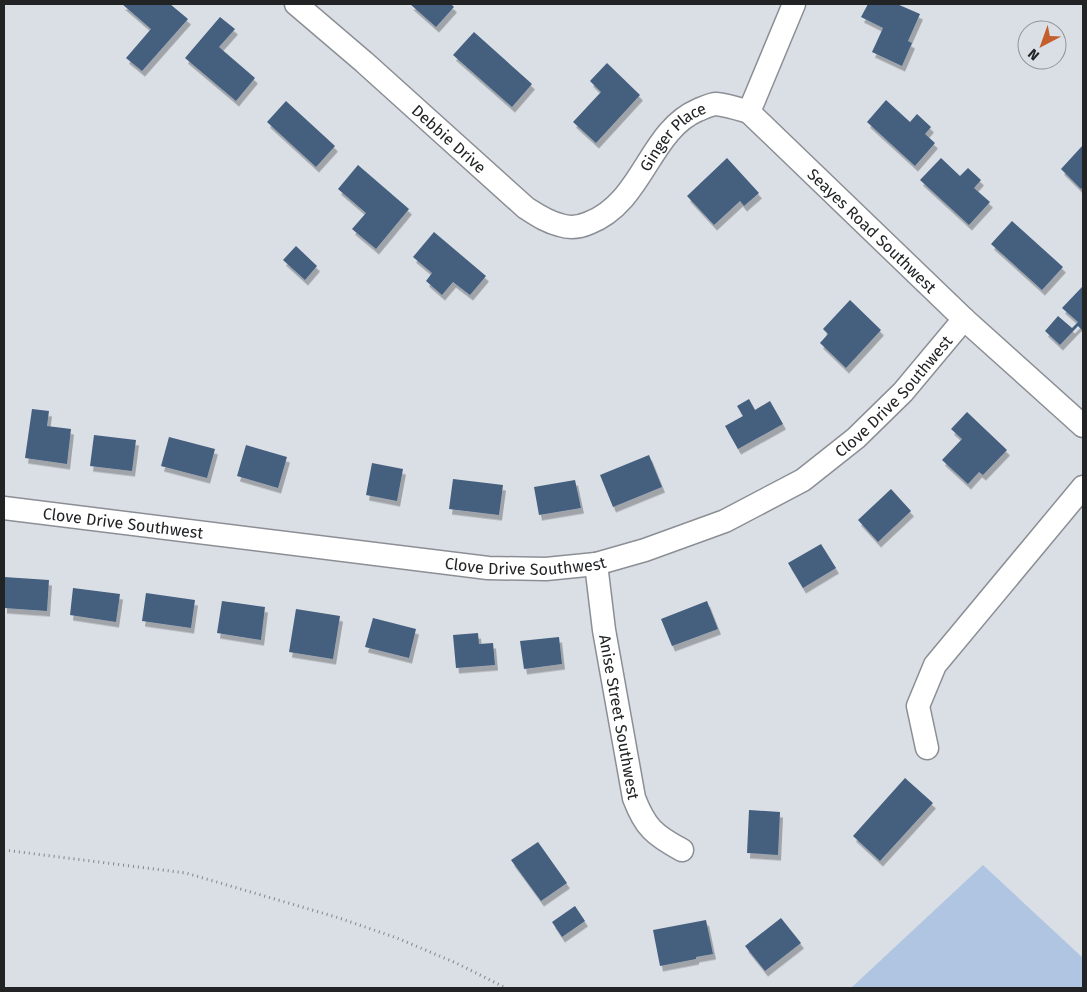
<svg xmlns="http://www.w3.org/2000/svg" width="1087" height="992" viewBox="0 0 1087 992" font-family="'Fira Sans',sans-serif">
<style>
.green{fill:#afc5e1}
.building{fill:#455f7f;filter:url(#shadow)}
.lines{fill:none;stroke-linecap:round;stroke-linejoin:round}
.minor-casing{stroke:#8b8f95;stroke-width:25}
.path{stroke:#83868a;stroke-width:3;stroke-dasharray:1 4;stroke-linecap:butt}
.minor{stroke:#fff;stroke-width:22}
.labels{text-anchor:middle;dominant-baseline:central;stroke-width:5;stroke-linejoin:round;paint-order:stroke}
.street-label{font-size:16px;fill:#212325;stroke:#dadfe5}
</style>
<defs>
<filter id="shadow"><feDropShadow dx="3" dy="5.5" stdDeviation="0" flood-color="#0004"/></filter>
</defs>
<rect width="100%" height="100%" fill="#dadfe5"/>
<path class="green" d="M983 865 1083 958V988H851Z"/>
<path class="building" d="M122 4H170L188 19 142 71 126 58 151 29Z
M410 4H451L454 7 436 27Z
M868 4H897L920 14 908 41 912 43 902 66 872 52 883 28 861 17Z
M220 17 235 29 219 47 255 78 236 101 185 58Z
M474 32 532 84 512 107 453 55Z
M607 63 640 95 596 143 573 122 601 92 590 81Z
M886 100 910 122 917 114 931 127 925 134 935 143 915 166 867 122Z
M286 101 335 146 316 167 267 122Z
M1083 145V187L1081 189 1061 169Z
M727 158 759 193 744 206 740 201 714 225 687 196Z
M941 158 960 176 968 168 981 180 974 188 990 202 969 225 920 180Z
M358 165 409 209 376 249 352 229 366 213 338 189Z
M1012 221 1063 267 1042 290 991 244Z
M434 232 486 276 470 295 453 282 442 295 426 281 432 273 413 257Z
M296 246 317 266 305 280 283 260Z
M1082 287 1083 288V331L1078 326 1060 345 1045 331 1058 316 1072 328 1078 322 1062 308Z
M850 300 881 330 846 368 820 343 828 334 823 329Z
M749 399 755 410 770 401 783 424 738 449 725 426 743 416 737 406Z
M32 409 49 411 47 426 71 429 67 464 25 458Z
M967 412 1007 450 983 475 979 472 968 484 942 460 962 439 951 429Z
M94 435 136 440 132 471 90 466Z
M169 437 215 449 207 478 161 466Z
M246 445 287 457 278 488 237 476Z
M649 455 662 487 613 507 600 475Z
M372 463 403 469 397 501 366 495Z
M453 479 503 485 499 515 449 509Z
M575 480 581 508 539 515 534 487Z
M891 489 911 511 878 542 858 520Z
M821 544 836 568 803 588 788 563Z
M4 577 49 580 47 611 4 608Z
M73 588 120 594 116 622 70 615Z
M146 593 195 600 191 628 142 621Z
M222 601 265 607 261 640 217 633Z
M707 601 718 629 672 646 661 619Z
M296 609 340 616 333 659 289 652Z
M373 618 416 629 409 658 365 647Z
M478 633 479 644 493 643 495 665 456 668 453 635Z
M559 637 562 664 524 669 520 641Z
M905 778 933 803 880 861 853 836Z
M749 810 780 812 778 855 747 853Z
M538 842 567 883 541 901 511 860Z
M575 906 585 921 562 937 552 922Z
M781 918 801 943 765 971 745 946Z
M706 920 713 954 696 957V959L660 966 653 930Z"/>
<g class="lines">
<defs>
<g id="minor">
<path id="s1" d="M296 4 364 62 526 208C537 215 547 222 560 225 569 228 580 227 589 223 643 202 649 131 698 110 703 108 711 104 716 104 727 105 739 109 749 112"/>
<path id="s2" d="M749 112 964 319 1083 426"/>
<path d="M749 112 794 4"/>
<path id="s3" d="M4 508 488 568 546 569 596 564 645 550 725 521 803 480 856 438 903 392 964 319"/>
<path id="s4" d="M596 564 604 630 634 798C645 827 654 835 682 850"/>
<path d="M927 748 918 706 935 665 1083 487"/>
</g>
</defs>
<use href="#minor" class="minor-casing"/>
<path class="path" d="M4 850 186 873 336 917 397 938 456 963 506 988"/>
<use href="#minor" class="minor"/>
</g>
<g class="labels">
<g class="street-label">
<text stroke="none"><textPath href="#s1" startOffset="204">Debbie Drive</textPath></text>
<text stroke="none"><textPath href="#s1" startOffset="498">Ginger Place</textPath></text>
<text stroke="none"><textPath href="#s2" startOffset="171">Seayes Road Southwest</textPath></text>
<text stroke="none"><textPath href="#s3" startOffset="944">Clove Drive Southwest</textPath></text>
<text stroke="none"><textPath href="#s3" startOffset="120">Clove Drive Southwest</textPath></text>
<text stroke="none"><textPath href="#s3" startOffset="525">Clove Drive Southwest</textPath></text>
<text stroke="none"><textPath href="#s4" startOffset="155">Anise Street Southwest</textPath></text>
</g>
</g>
<rect width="1087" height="992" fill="none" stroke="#212325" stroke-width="10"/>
<g transform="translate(1042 45) rotate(221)"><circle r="24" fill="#dadfe5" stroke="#909498"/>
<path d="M0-4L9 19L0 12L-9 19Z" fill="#c45f2d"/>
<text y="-8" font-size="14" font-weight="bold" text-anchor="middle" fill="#212325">N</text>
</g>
</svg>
